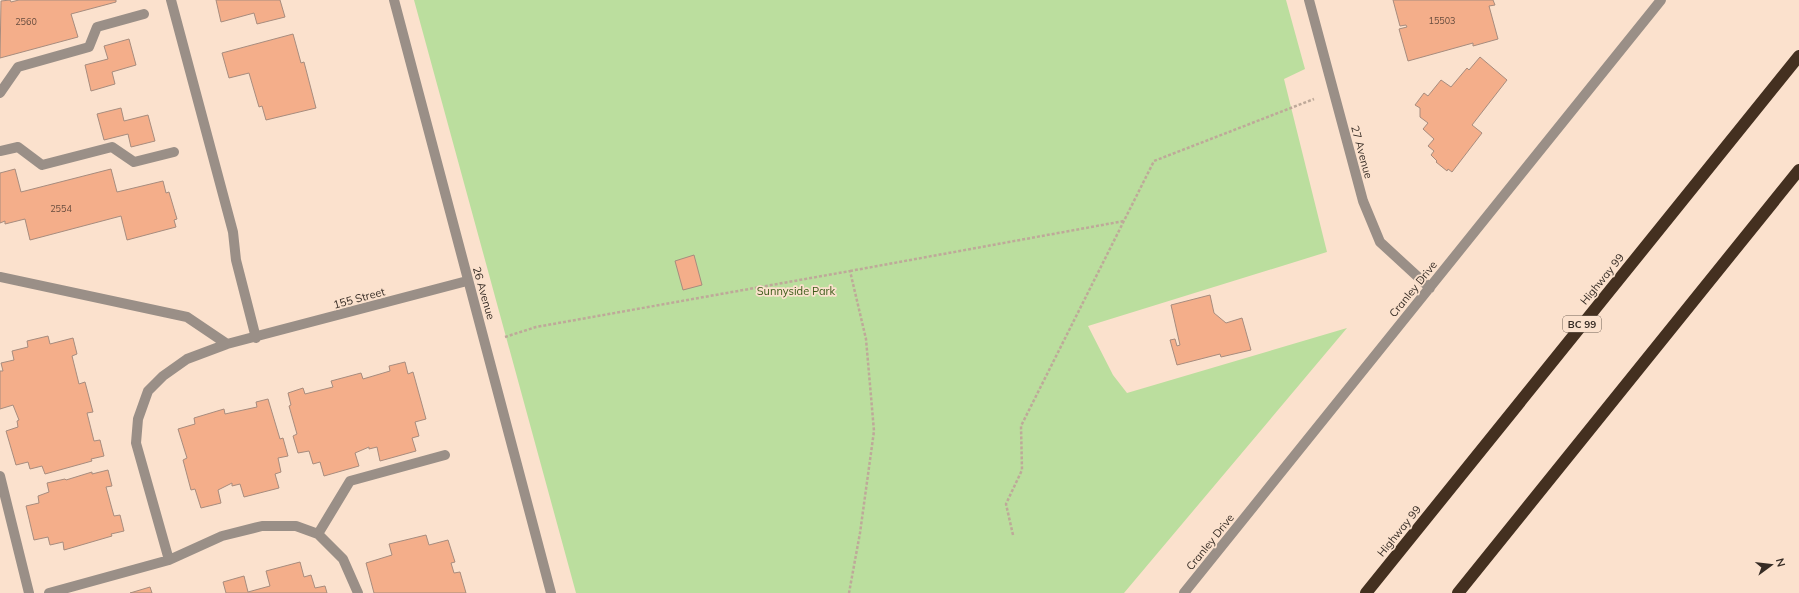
<svg xmlns="http://www.w3.org/2000/svg" width="1799" height="593" viewBox="0 0 1799 593" font-family="Mulish,sans-serif">
<style>
.green{fill:#bbde9e}
.building{fill:#f4ae8a;stroke:#a78c7e}
.lines{fill:none;stroke-linecap:round;stroke-linejoin:round}
.path{stroke:#bea999;stroke-width:2.5;stroke-dasharray:3 2;stroke-linecap:butt}
.minor{stroke:#9a8f87;stroke-width:10}
.highway{stroke:#443020;stroke-width:12}
.labels{text-anchor:middle;dominant-baseline:central;stroke-width:3.5;stroke-linejoin:round;paint-order:stroke}
.number-label{font-size:9px;fill:#664c3e}
.shield{fill:#fbe1cd;stroke:#716257;stroke-width:1}
.shield-label{font-size:10px;font-weight:bold;fill:#362c25}
.street-label{font-size:11px;fill:#362c25;stroke:#fbe1cd}
.park-label{font-size:11px;fill:#3c5b19;stroke:#fbe1cd}
</style>
<rect width="100%" height="100%" fill="#fbe1cd"/>
<path class="green" d="M414 0H1286L1305 69 1284 79 1327 252 1088 326 1113 375 1127 393 1347 328 1124 593H576Z"/>
<path class="building" d="M10 0 11 2 19 0H116V2L71 14 78 37 0 58 1 1Z
M216 0H280L285 17 257 24 254 13 221 22Z
M1393 0H1493L1495 5 1489 6 1498 39 1473 46V43L1408 61 1399 29 1407 27 1406 25 1400 26Z
M293 34 301 63 304 62 316 108 266 120 262 106 259 107 249 73 229 78 222 53Z
M129 39 136 65 112 72 115 84 91 91 85 65 108 59 104 46Z
M1480 57 1507 80 1472 125 1482 133 1452 172 1448 169 1447 171 1436 162 1437 161 1431 155 1434 151 1428 146 1434 139 1423 129 1428 123 1420 117V108L1415 105 1424 93 1428 96 1441 80 1451 87 1467 68 1469 70Z
M121 108 124 121 148 115 155 141 131 147 128 134 104 140 97 114Z
M15 169 21 192 111 169 117 192 163 181 166 193 169 192 177 219 174 220 176 227 127 240 121 216 30 240 25 219 5 224V221L0 223V173Z
M694 255 702 285 683 290 675 261Z
M1210 295 1214 313 1226 323 1242 318 1251 350 1221 357 1220 354 1177 365 1170 340 1175 339 1177 346 1180 345 1171 305Z
M48 336 50 344 73 338 77 354 72 356 79 384 85 382 93 412 87 413 94 441 100 440 104 456 91 459 92 461 45 474 42 466 30 469 28 462 16 465 6 431 18 427 17 421 19 420 13 405 0 409V371H3L1 363 14 360 12 351 28 347 27 341Z
M405 362 408 374 413 372 426 419 415 422 419 436 412 438 416 451 380 461 377 447 369 449V447L355 453 359 466 324 476 320 462 313 464 309 451 298 453 293 436 297 434 289 406 291 405 288 393 303 388 305 394 333 387 331 381 361 373 363 379 390 371 389 366Z
M268 399 280 439 283 438 288 456 278 458 281 472 275 474 279 488 244 497 240 484 232 486V483L218 490 221 503 201 508 195 489 191 490 183 460 187 458 178 429 195 424 194 418 224 409 225 414 257 407 256 402Z
M108 470 112 486 106 487 114 516 120 515 124 531 111 534 112 536 64 550 63 542 50 545 48 537 34 540 26 506 39 503 38 496 49 492 47 483 65 479 66 480 92 472V474Z
M426 535 429 545 448 540 455 562 451 563 454 573 460 572 466 593H374L366 563 392 555 389 544Z
M300 562 304 577 311 575 315 588 325 586 327 593H226L223 582 244 576 248 592 270 586 266 571Z
M150 587 152 593H130Z"/>
<g class="lines">
<path class="path" d="M850 271 1124 221
M505 337 536 327 850 271 866 339 874 431 860 533 849 593
M1013 535 1006 504 1022 470 1021 426 1154 161 1314 99"/>
<path class="minor" d="M171 0 233 232 236 260 256 338
M394 0 551 593
M1309 0 1363 201 1380 242 1430 288
M0 93 18 67 89 47 97 27 144 14
M0 151 18 147 42 165 112 147 134 162 174 152
M0 277 187 317 227 344 467 281
M0 476 29 593
M318 534 350 481 445 455
M169 560 136 443 138 419 148 391 163 376 187 359 227 344
M49 593 169 560 222 536 262 526H296L318 534 343 559 358 593
M1184 593 1661 0"/>
<path class="highway" d="M1366 593 1799 56
M1458 593 1799 170"/>
</g>
<g class="labels">
<g class="number-label">
<text x="1442" y="20">15503</text>
<text x="26" y="21">2560</text>
<text x="61" y="208">2554</text>
</g>
<rect class="shield" x="1563" y="316" width="38" height="16" rx="3"/>
<g class="shield-label">
<text x="1582" y="324">BC 99</text>
</g>
<g class="street-label">
<text transform="translate(1362 152) rotate(75)">27 Avenue</text>
<text transform="translate(1602 279) rotate(-51)">Highway 99</text>
<text transform="translate(1413 289) rotate(-51)">Cranley Drive</text>
<text transform="translate(484 293) rotate(74)">26 Avenue</text>
<text transform="translate(359 298) rotate(-15)">155 Street</text>
<text transform="translate(1399 531) rotate(-51)">Highway 99</text>
<text transform="translate(1210 542) rotate(-51)">Cranley Drive</text>
</g>
<g class="park-label">
<text x="796" y="291">Sunnyside Park</text>
</g>
</g>
<g transform="translate(1771 565) rotate(75)" stroke="#fbe1cd" stroke-width="3" paint-order="stroke">
<path d="M0-3L7 15L0 10L-7 15Z" fill="#362c25"/>
<text y="-6" font-size="11" font-weight="bold" text-anchor="middle" fill="#362c25">N</text>
</g>
</svg>
